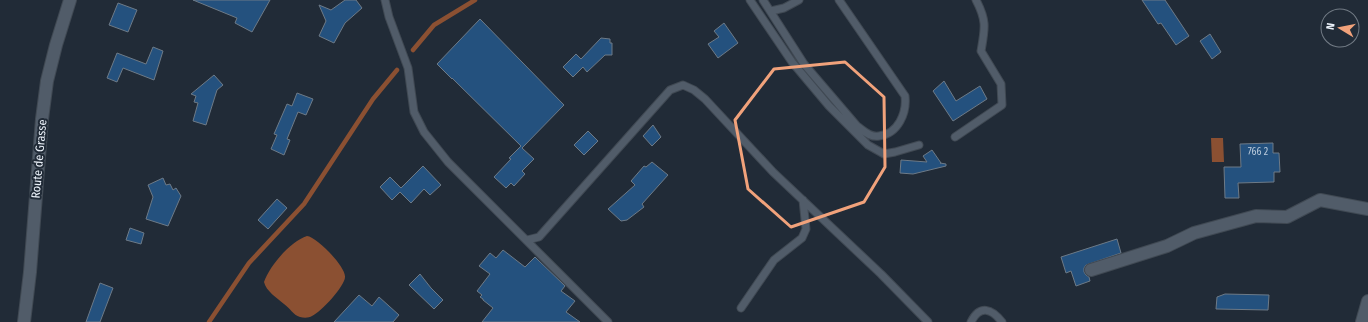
<svg xmlns="http://www.w3.org/2000/svg" width="1368" height="322" viewBox="0 0 1368 322" font-family="'Fira Sans Condensed',sans-serif">
<style>
.water{fill:#8b5032}
.lines{fill:none;stroke-linecap:round;stroke-linejoin:round}
.stream{stroke:#8b5032;stroke-width:4.5}
.building{fill:#24517e;stroke:#6d7a87}
.lane-casing{stroke:#404953;stroke-width:9}
.street-casing{stroke:#404953;stroke-width:14}
.secondary-casing{stroke:#404953;stroke-width:14}
.lane{stroke:#515c69;stroke-width:7}
.street{stroke:#515c69;stroke-width:12}
.secondary{stroke:#515c69;stroke-width:12}
.marked{fill:none;stroke:#f1a27b;stroke-width:3;stroke-linejoin:round}
.labels{text-anchor:middle;dominant-baseline:central;stroke-width:4;stroke-linejoin:round;paint-order:stroke}
.number-label{font-size:10px;fill:#bacadb}
.street-label{font-size:12px;fill:#ecf2fa;stroke:#212b37}
</style>
<rect width="100%" height="100%" fill="#212b37"/>
<path class="water" d="M1211 138H1223L1224 162H1212Z
M307 236C317 237 346 267 345 277 345 286 321 312 312 316 309 318 304 318 300 317 293 315 290 308 284 304 277 298 266 291 264 282 270 265 291 241 307 236Z"/>
<g class="lines">
<path class="stream" d="M413 50 434 25 475 0
M209 322 249 263 304 204 373 99 397 70"/>
</g>
<path class="building" d="M193 0H270L252 32 235 23 237 18Z
M345 0H356L362 8 345 23 334 43 319 36 326 21 319 5 331 10Z
M1142 0H1165L1189 36 1176 45 1161 23 1158 24Z
M118 3 137 10 128 32 109 25Z
M480 19 564 105 522 148 534 159 522 171 525 174 514 186 511 183 506 188 494 177 511 159 509 158 521 146 452 78V79L437 64Z
M724 23 738 43 718 58 708 44 719 37 714 31Z
M1210 34 1221 52 1212 59 1200 41Z
M601 38 610 39V43H612V55H605L587 72 583 67 573 77 563 67 576 54 581 59Z
M153 47 163 51 154 80 123 68 117 82 107 78 117 53 146 64Z
M214 75 223 85 217 90 206 125 193 121 198 103 194 102 196 96 191 94Z
M944 81 956 101 980 86 987 99 953 121 933 91Z
M297 93 313 99 306 115 298 112 287 139 290 140 284 155 271 149 277 135 274 134 287 104 292 106Z
M653 125 661 137 652 146 643 136Z
M588 131 598 141 584 155 574 145Z
M1273 143V153H1279L1280 172H1274V182L1238 183 1239 198H1225L1224 167H1241L1240 144Z
M932 150 941 163H940L946 164V166L913 174 900 173 901 160 927 162 923 156Z
M652 162 668 175 642 204 644 207 627 220 621 221 608 209 635 185 631 181 644 166 646 167Z
M423 166 441 185 430 195 424 189 411 203 400 192 392 200 380 187 390 177 401 188Z
M163 178 166 185 170 184 173 190 176 188 181 196 168 226 146 219 153 197 148 185Z
M277 199 287 208 268 229 258 220Z
M130 228 144 233 141 244 126 240Z
M1117 239 1121 253 1086 265 1084 268V272L1086 275 1089 277 1090 281 1076 286 1071 271 1066 273 1061 257Z
M503 250 525 267 535 257 565 286 561 291 575 301 566 312 580 322H482L493 308 483 300V299L480 297 482 295 477 291 490 274 479 266 490 253 496 258Z
M420 274 431 288 443 300 434 309 409 285Z
M100 283 113 288 100 322H86Z
M1225 294 1269 295 1268 310 1216 309 1217 297Z
M359 295 372 306 379 297 399 315 393 322H334Z"/>
<g class="lines">
<defs>
<path id="lane" d="M385 0 389 17 408 68 414 112 424 132 448 162 608 322
M750 0 792 62 829 106 868 145 884 154 895 152 919 145
M763 0 804 64 857 126C863 130 870 138 879 136 898 134 907 113 905 96L839 0
M771 11 784 8 799 0
M955 137 1002 105 1001 84 981 51C985 28 987 21 976 0
M527 240 539 237 670 90 683 85 694 90 705 99 773 172 881 274 928 322
M741 308 774 260 802 238 806 229 803 200
M971 322C980 304 992 309 1002 322"/>
<path id="street" d="M1091 270 1167 246 1194 233 1256 216 1287 217 1320 200 1368 209
M1362 322 1368 301"/>
<path id="secondary" d="M24 322 30 272 42 119 47 81 56 45 70 0"/>
</defs>
<use href="#lane" class="lane-casing"/>
<use href="#street" class="street-casing"/>
<use href="#secondary" class="secondary-casing"/>
<use href="#lane" class="lane"/>
<use href="#street" class="street"/>
<use href="#secondary" class="secondary"/>
</g>
<path class="marked" d="M845 62 884 97 885 167 864 202 791 227 748 189 735 120 774 69Z"/>
<g class="labels">
<g class="number-label">
<text x="1258" y="152">766 2</text>
</g>
<g class="street-label">
<text transform="translate(39 159) rotate(-85)">Route de Grasse</text>
</g>
</g>
<g transform="translate(1340 28) rotate(280)"><circle r="19" fill="#212b37" stroke="#727b85"/>
<path d="M0-3L7 15L0 10L-7 15Z" fill="#f1a27b"/>
<text y="-6" font-size="11" font-weight="bold" text-anchor="middle" fill="#ecf2fa">N</text>
</g>
</svg>
